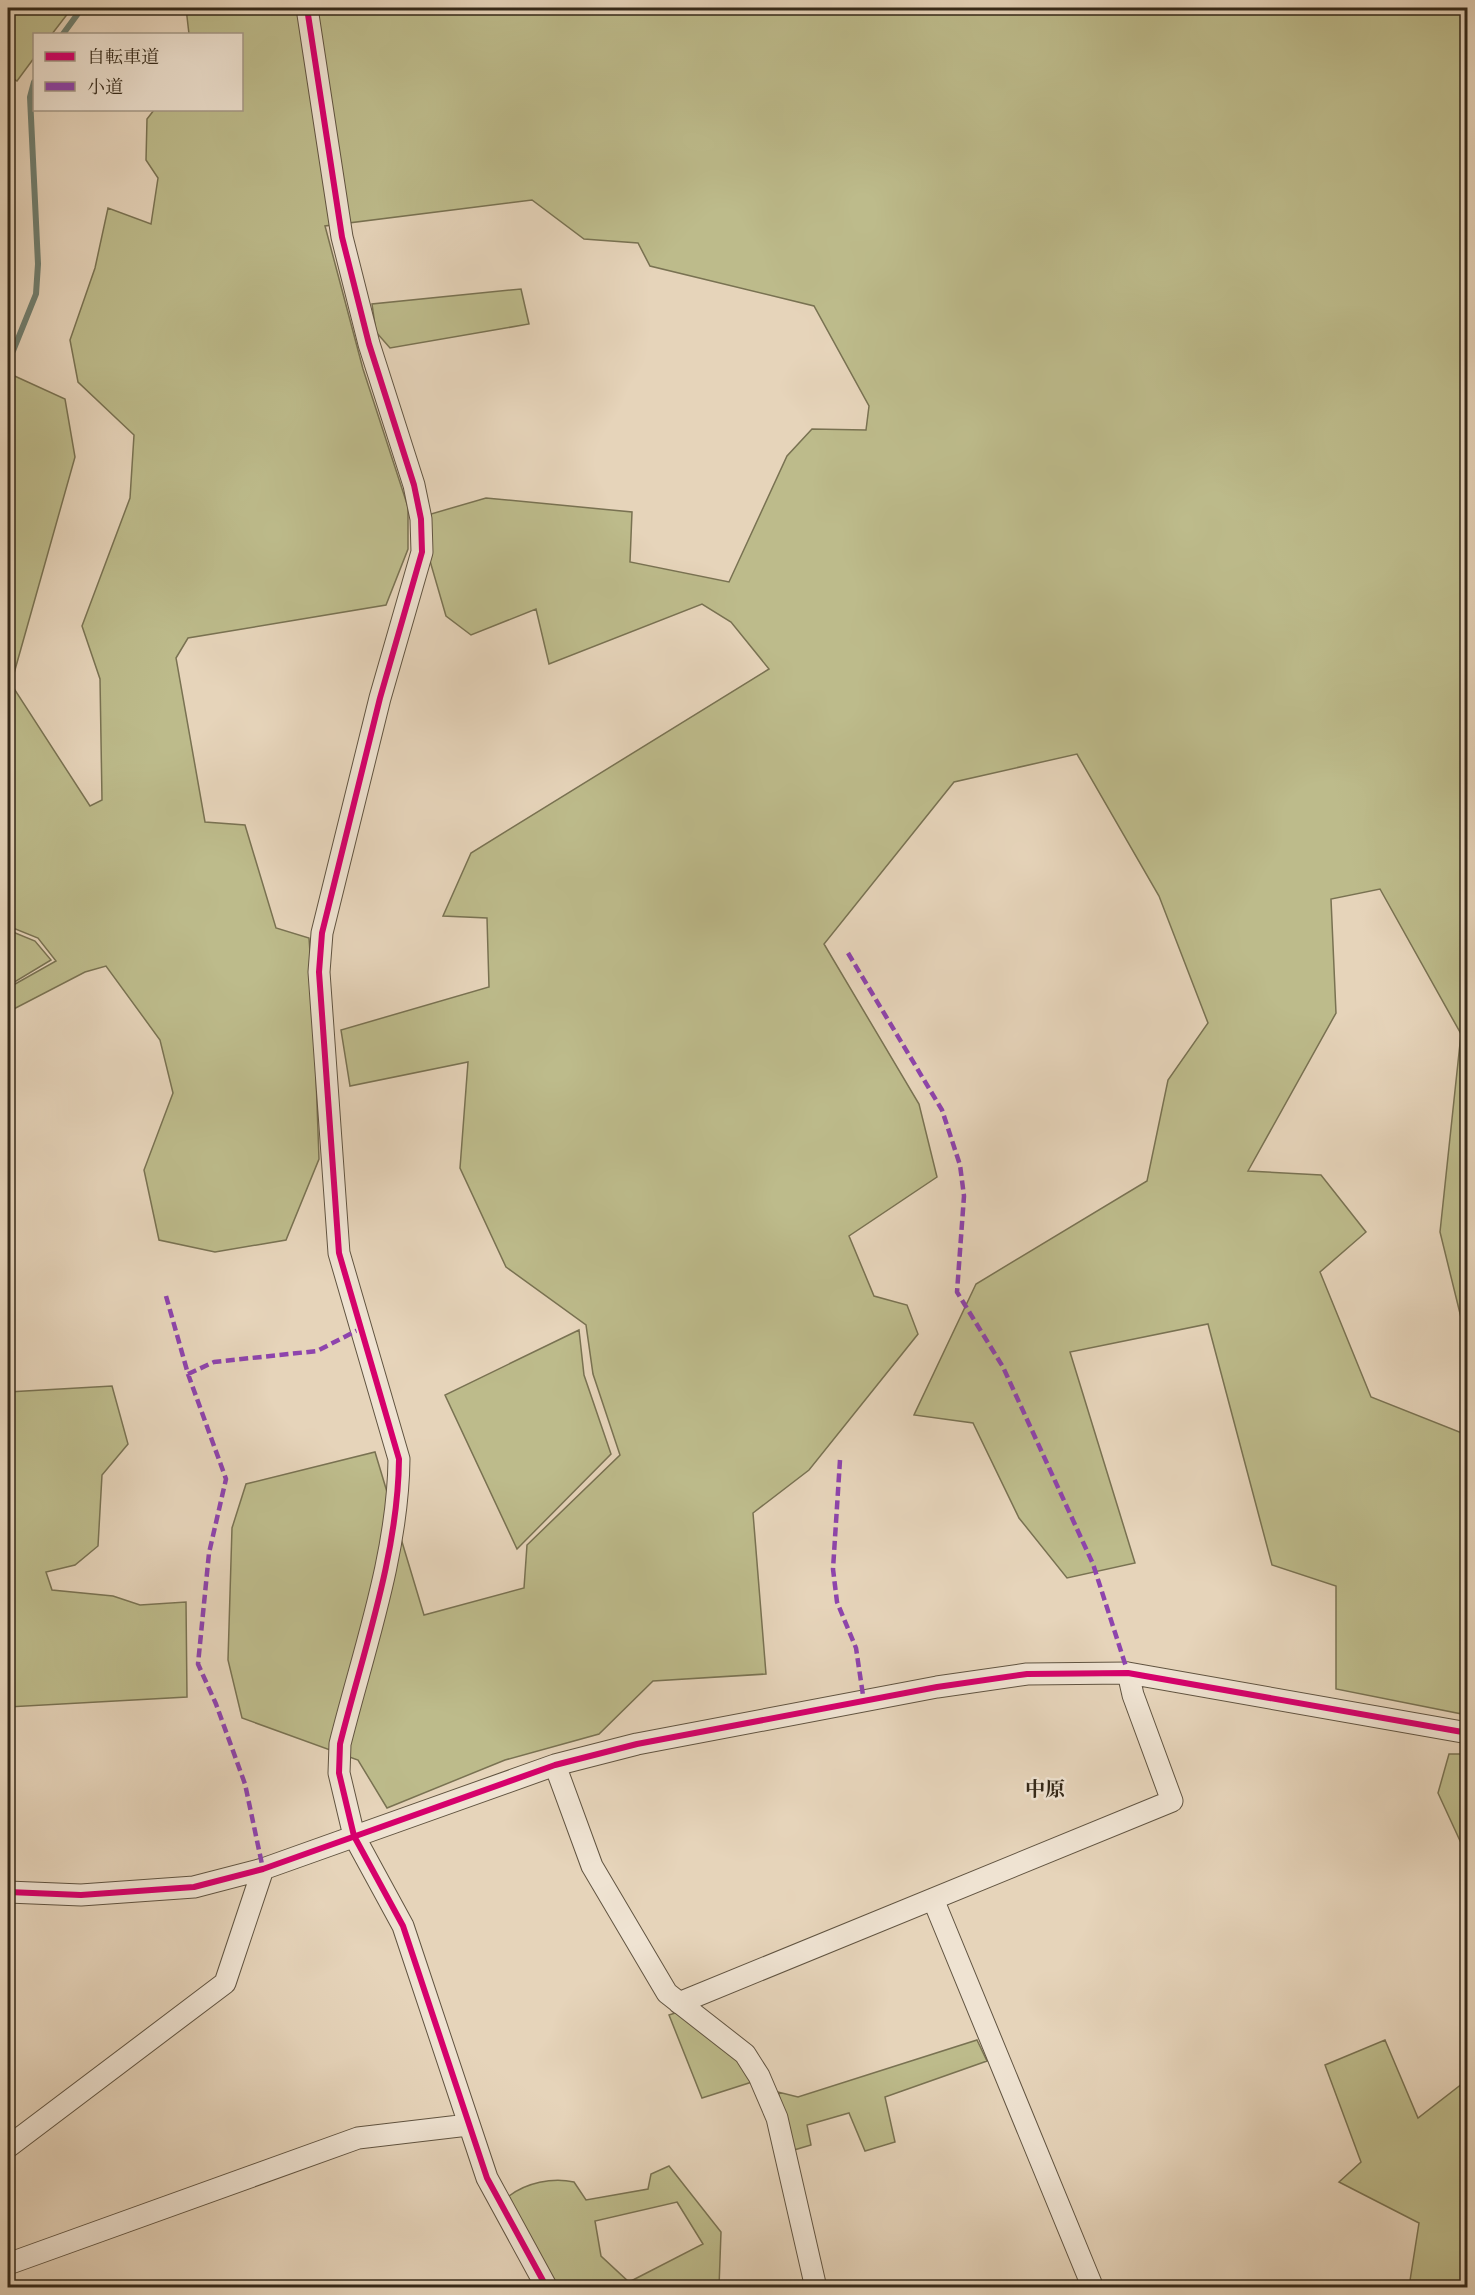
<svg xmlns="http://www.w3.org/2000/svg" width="1475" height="2295" viewBox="0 0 1475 2295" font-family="Alegreya,'Noto Serif JP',serif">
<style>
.green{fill:#bdbb8b;stroke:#797252;stroke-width:1.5;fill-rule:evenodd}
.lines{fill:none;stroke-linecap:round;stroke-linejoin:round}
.stream{stroke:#707f70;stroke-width:6}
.minor-casing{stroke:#615441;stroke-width:23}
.minor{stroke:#efe3d2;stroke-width:21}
.quiet{stroke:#8e44ad;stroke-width:4.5;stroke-dasharray:9 4.5;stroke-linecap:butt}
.cycleway-casing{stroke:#efe3d2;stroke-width:10}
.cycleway{stroke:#d6006c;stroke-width:6}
.labels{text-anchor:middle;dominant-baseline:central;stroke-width:5;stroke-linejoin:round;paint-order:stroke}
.quarter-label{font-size:20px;font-weight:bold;fill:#352919;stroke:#efe3d2}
</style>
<rect width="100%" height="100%" fill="#e6d4ba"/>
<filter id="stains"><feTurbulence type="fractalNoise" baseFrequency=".00333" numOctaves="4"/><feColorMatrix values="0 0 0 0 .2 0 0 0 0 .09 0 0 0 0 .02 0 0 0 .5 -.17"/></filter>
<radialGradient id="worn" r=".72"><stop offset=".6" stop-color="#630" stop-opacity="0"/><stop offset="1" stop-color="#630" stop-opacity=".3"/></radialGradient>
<path class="green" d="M8 8H72L52 34H34V58L17 81 8 76Z
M186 8H1467V1342L1440 1232 1461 1034 1380 889 1331 899 1336 1013 1248 1171 1321 1175 1366 1232 1320 1272 1371 1397 1467 1435V1715L1336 1689V1586L1272 1565 1208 1324 1070 1352 1135 1563 1067 1578 1019 1518 973 1423 914 1415 976 1284 1147 1181 1168 1080 1208 1023 1159 896 1077 754 954 782 824 944 919 1104 937 1177 849 1236 874 1296 907 1305 918 1334 809 1470 753 1513 766 1674 653 1681 599 1734 505 1760 387 1808 358 1760 242 1718 228 1660 232 1528 246 1484 375 1452 424 1615 524 1588 527 1545 620 1455 593 1374 586 1325 506 1267 460 1168 468 1062 350 1086 341 1030 489 987 487 918 443 916 471 853 769 669 731 622 702 604 549 664 536 609 471 635 446 616 430 561 431 514 486 498 632 512 630 562 729 582 787 456 812 429 866 430 869 406 814 306 650 266 638 243 584 239 532 200 325 226 363 369 408 507V549L386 605 188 638 176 658 205 822 245 825 276 928 309 938 313 994 319 1159 286 1240 215 1252 159 1240 144 1170 173 1093 160 1040 106 966 85 972 8 1012V988L56 961 38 938 8 926V373L65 399 75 457 11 684 90 806 102 800 100 679 82 626 130 498 134 435 78 382 70 340 95 268 108 208 151 224 158 178 146 160 147 119 154 110H242V34H189Z
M521 289 529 324 390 348 376 332 372 304Z
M8 930 35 941 51 960 8 986Z
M579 1330 584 1375 611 1454 517 1549 445 1395Z
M112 1386 128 1444 102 1475 98 1546 75 1565 46 1572 52 1590 113 1596 140 1605 186 1602 187 1697 8 1707V1392Z
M1449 1754H1467V1856L1438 1793Z
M678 2012 738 2059 752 2082 702 2098 669 2015Z
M977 2040 987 2061 885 2097 895 2142 865 2151 849 2113 807 2125 811 2145 794 2150 778 2092 798 2097Z
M1385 2040 1418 2118 1467 2080V2287H1409L1419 2223 1339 2182 1361 2162 1325 2065Z
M669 2166 721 2232 719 2287H557L515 2216 509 2196C526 2183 552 2177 574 2182L586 2200 648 2189 651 2174ZM677 2202 703 2244 629 2282 601 2256 595 2221Z"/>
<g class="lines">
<path class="stream" d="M63 34 82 8
M8 353 13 351 36 294 38 264 30 97 34 82"/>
<defs>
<path id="minor" d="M307 8 342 237 369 344 414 485 421 519 422 552 380 698 322 933 319 972 339 1253 399 1459C398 1555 363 1652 340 1744L339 1773 354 1836 403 1926 487 2178 547 2288
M555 1765 592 1866 667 1993 745 2054 759 2076 777 2118 816 2288
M8 1892 81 1895 194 1887 263 1869 555 1765 637 1744 937 1687 1027 1674 1128 1673 1468 1733
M933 1899 1093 2288
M679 2003 1172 1801 1133 1695 1128 1673
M8 2147 225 1983 263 1869
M8 2264 358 2138 468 2125"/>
</defs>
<use href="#minor" class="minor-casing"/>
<use href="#minor" class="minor"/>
<path class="quiet" d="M848 953 942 1110 960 1165 964 1196 957 1292 1003 1367 1093 1564 1128 1673
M166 1296 188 1374 226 1479 209 1553 198 1664 216 1704 245 1784 263 1869
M188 1374 214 1362 317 1351 360 1329
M840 1460 833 1569 837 1602 856 1648 864 1702"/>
<defs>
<path id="cycleway" d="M307 8 342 237 369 344 414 485 421 519 422 552 380 698 322 933 319 972 339 1253 399 1459C398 1555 363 1652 340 1744L339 1773 354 1836 403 1926 487 2178 547 2288
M8 1892 81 1895 194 1887 263 1869 555 1765 637 1744 937 1687 1027 1674 1128 1673 1468 1733"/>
</defs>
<use href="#cycleway" class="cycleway-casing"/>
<use href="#cycleway" class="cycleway"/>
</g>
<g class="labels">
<g class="quarter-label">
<text x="1045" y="1789">中原</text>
</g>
</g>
<rect width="1475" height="2295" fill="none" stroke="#e6d4ba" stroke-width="30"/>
<rect x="9" y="9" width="1457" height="2277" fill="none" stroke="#352919" stroke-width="3"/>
<rect x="15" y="15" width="1445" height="2265" fill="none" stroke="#352919" stroke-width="1.5"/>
<rect x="33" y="33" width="210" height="78" fill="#efe3d2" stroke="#a59988" stroke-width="1.5"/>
<rect x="45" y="52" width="30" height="9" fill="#d6006c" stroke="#a59988" stroke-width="1.5"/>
<text x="87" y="63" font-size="18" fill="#352919">自転車道</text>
<rect x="45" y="82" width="30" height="9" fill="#8e44ad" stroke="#a59988" stroke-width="1.5"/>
<text x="87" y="93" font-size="18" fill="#352919">小道</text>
<rect width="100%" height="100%" filter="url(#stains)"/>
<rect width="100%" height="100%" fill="url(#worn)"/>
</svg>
